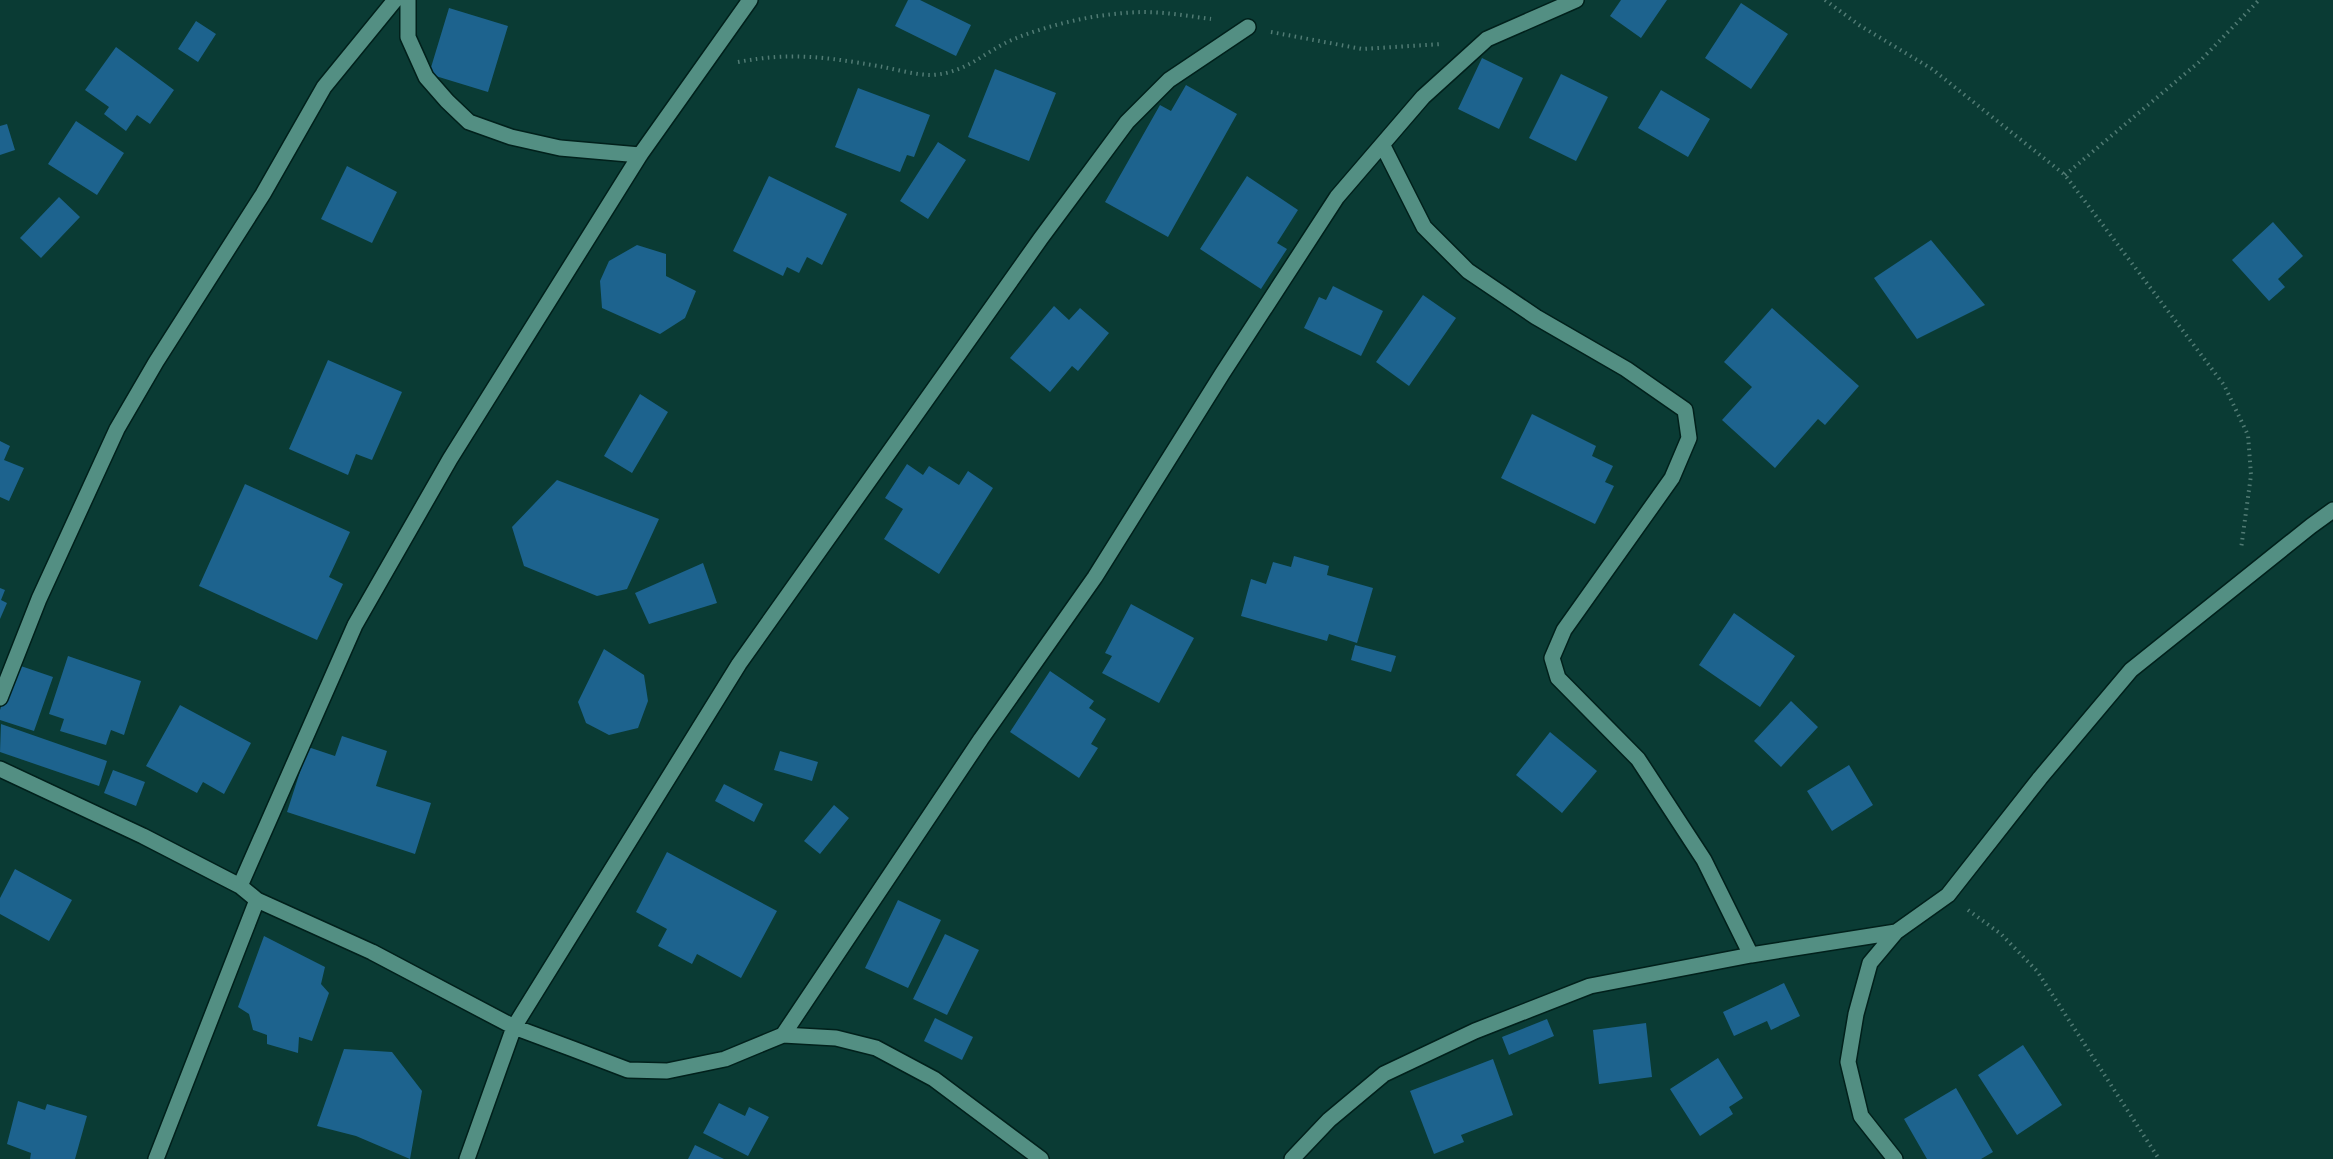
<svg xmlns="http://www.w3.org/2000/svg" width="2333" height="1159" viewBox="0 0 2333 1159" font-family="Spectral,serif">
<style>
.building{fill:#1d638e}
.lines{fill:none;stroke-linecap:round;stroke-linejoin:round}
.street-casing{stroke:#01201b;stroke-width:18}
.path{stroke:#517b74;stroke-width:4;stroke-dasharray:1.5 4.5;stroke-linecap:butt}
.street{stroke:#538f83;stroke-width:15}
</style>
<rect width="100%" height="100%" fill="#0a3b34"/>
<path class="building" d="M908 0H920L971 25 956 56 895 26Z
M1621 0H1667L1641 38 1610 16Z
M1741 3 1788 34 1751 89 1705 58Z
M449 8 508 26 488 92 429 74Z
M196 21 216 34 198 62 178 49Z
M116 47 174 90 150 124 137 115 126 131 104 114 109 107 85 90Z
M1482 58 1523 78 1499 129 1458 109Z
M995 69 1056 93 1029 161 968 137Z
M1561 74 1608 97 1576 161 1529 138Z
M1186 85 1237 114 1168 237 1105 202 1160 105 1171 111Z
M858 88 930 115 914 157 907 155 900 172 835 147Z
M1661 90 1710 119 1688 157 1638 128Z
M76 121 124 153 97 195 48 164Z
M7 124 15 150 0 155V126Z
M938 142 966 160 928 219 900 201Z
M347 166 397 192 372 243 321 219Z
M769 176 847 214 822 265 807 257 799 273 787 267 783 276 733 251Z
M1247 176 1298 210 1277 243 1287 249 1261 289 1200 249Z
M59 197 80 217 41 258 20 238Z
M2273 222 2303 256 2278 279 2285 287 2269 301 2232 260Z
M1931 240 1985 305 1917 339 1874 278Z
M637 245 666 254V276L696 291 685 318 660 334 602 308 600 281 609 261Z
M1333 286 1383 311 1361 356 1304 328 1319 297 1326 300Z
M1423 295 1456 318 1409 386 1376 362Z
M1054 306 1069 320 1080 308 1109 333 1078 371 1072 366 1050 392 1010 358Z
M1772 308 1859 386 1825 425 1818 419 1775 468 1722 420 1752 387 1724 362Z
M328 360 402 392 372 460 356 454 348 475 289 449Z
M640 394 668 412 632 473 604 456Z
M1532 414 1596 446 1592 456 1613 466 1605 482 1614 486 1595 524 1501 478Z
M0 441 10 446 4 460 24 468 9 501 0 497Z
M907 464 923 475 929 466 959 485 968 471 993 488 939 574 884 539 903 509 885 498Z
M557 480 659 519 627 589 597 596 524 566 512 527Z
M245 484 350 532 329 577 343 584 317 640 199 586Z
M1294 556 1329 566 1327 575 1373 588 1357 643 1329 634 1327 641 1241 616 1251 579 1266 584 1273 562 1291 567Z
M703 563 717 603 649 624 635 593Z
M0 588 5 590 1 600 7 603 0 619Z
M1131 604 1194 638 1159 703 1102 673 1112 656 1105 653Z
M1734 613 1795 656 1760 707 1699 665Z
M1355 645 1396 656 1391 672 1351 660Z
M604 649 644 675 648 701 638 728 609 735 586 723 578 702Z
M68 656 141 681 124 735 111 730 106 745 60 731 64 719 49 714Z
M15 664 53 677 34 731 0 720V710Z
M1050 671 1094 701 1089 708 1106 719 1091 744 1098 748 1079 778 1010 732Z
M1791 701 1818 727 1781 767 1754 741Z
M180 705 251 743 224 794 203 782 197 793 146 766Z
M1 724 107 761 99 786 0 752Z
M1550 732 1597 771 1562 813 1516 775Z
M342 736 387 751 376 786 431 803 415 854 287 812 308 747 335 756Z
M780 751 818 762 812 781 774 770Z
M1849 765 1873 805 1832 831 1807 791Z
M113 770 145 782 136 806 104 793Z
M724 784 763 804 754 822 715 801Z
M834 805 849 818 820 854 804 841Z
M667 852 777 911 741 978 697 954 692 964 658 946 667 929 636 912Z
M15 869 72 900 49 941 0 914V898Z
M898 900 941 920 908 988 865 968Z
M945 934 979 950 947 1015 913 999Z
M264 936 325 967 321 984 329 993 312 1041 299 1037 298 1053 267 1044V1035L253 1030 249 1014 238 1007Z
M1784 983 1800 1016 1771 1030 1767 1021 1734 1036 1723 1012Z
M935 1018 973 1037 962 1060 924 1041Z
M1547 1019 1554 1036 1509 1055 1502 1037Z
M1646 1023 1652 1077 1599 1084 1593 1030Z
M2023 1045 2062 1105 2017 1135 1978 1075Z
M344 1049 392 1052 422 1091 410 1159 356 1136 317 1126Z
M1718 1058 1743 1098 1729 1107 1733 1114 1700 1136 1670 1089Z
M1493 1059 1513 1115 1461 1135 1464 1142 1434 1154 1410 1091Z
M1956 1088 1993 1152 1981 1159H1927L1904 1119Z
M18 1101 45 1110 47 1104 87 1116 75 1159H30L31 1153 7 1144Z
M719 1103 745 1116 749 1107 769 1117 748 1156 703 1133Z
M695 1145 724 1159H688Z"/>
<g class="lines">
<defs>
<path id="street" d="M408 0V37L426 77 447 101 469 122 511 137 560 148 640 155
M1383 146 1424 227 1468 271 1536 317 1626 369 1685 410 1689 438 1672 478 1564 630 1552 658 1558 678 1638 759 1704 860 1751 955
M0 698 39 599 117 429 156 362 263 194 324 87 395 0
M0 769 143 836 240 886 257 900 372 952 514 1027 573 1049 628 1070 667 1071 725 1059 783 1035 836 1038 876 1048 934 1079 1041 1159
M240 886 355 625 450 459 640 155 750 0
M783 1035 981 739 1095 577 1222 374 1337 197 1423 97 1487 39 1576 0
M156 1159 257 900
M467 1159 514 1027 739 664 1041 238 1127 122 1169 80 1248 27
M1292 1159 1329 1120 1384 1074 1475 1031 1590 986 1751 955 1896 932 1948 895 2040 778 2131 670 2311 526 2333 510
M1895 1159 1861 1116 1848 1062 1856 1014 1870 963 1896 932"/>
</defs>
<use href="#street" class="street-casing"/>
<path class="path" d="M1825 0 1859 25 1932 69 2065 175 2224 385 2248 435 2251 475 2241 549
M1271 32 1362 49 1442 44
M738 62C790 52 826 57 878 66 895 69 915 75 932 75 967 73 985 51 1014 39 1054 23 1100 13 1143 12 1166 12 1188 16 1211 19
M2065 175 2199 62 2259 0
M1968 910 2001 934 2037 971 2159 1159"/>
<use href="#street" class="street"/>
</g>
</svg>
